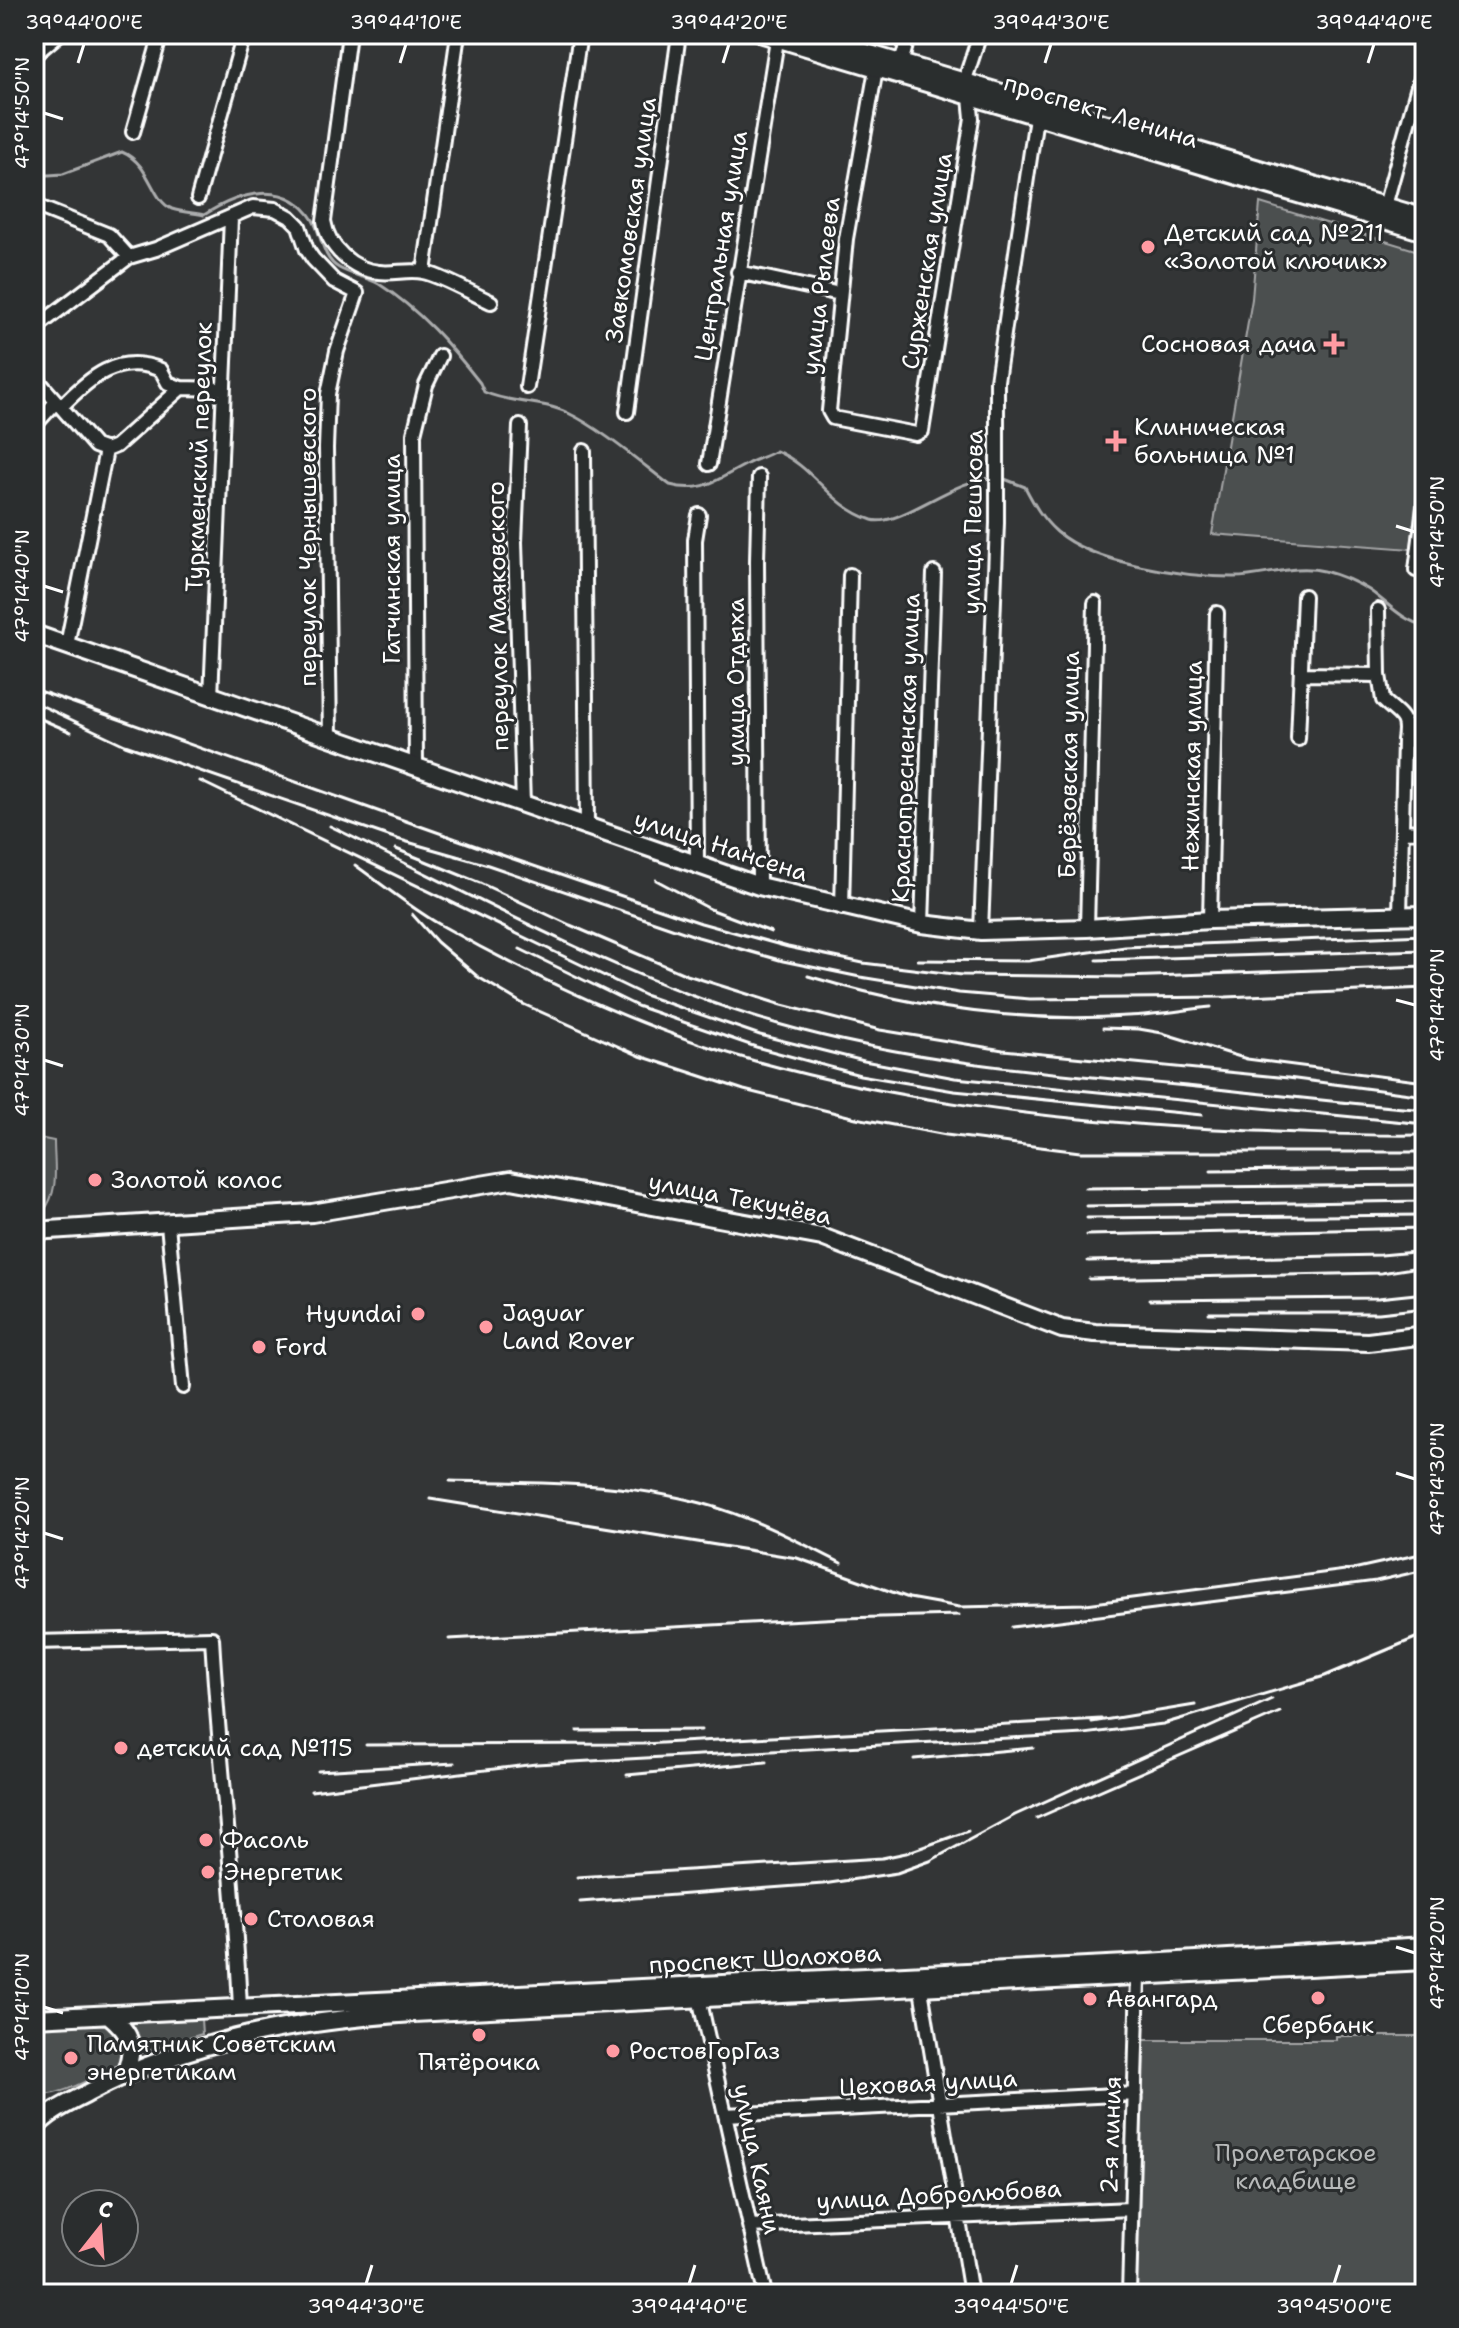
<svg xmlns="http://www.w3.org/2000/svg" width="1459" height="2328" viewBox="0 0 1459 2328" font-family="'Shantell Sans',sans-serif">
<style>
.green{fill:#4c4f50;stroke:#a6a7a8;stroke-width:2}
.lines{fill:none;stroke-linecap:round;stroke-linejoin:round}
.stream{stroke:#abacad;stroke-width:3}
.minor-casing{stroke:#fff;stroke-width:18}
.major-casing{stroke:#fff;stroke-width:22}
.minor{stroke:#2a2d2e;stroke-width:12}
.major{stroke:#2a2d2e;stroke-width:16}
.rail{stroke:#fff;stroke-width:3}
.ticks{fill:none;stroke:#fff;stroke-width:3}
.poi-dot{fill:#ff9aa2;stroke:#2a2d2e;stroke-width:3}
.labels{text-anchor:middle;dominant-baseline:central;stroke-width:6;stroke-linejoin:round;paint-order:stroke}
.street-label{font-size:24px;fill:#fff;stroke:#2a2d2e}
.poi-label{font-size:24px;fill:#fff;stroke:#2a2d2e;text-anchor:start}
.park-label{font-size:24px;fill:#b7b9b9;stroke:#2a2d2e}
.neatline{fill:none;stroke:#fff;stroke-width:3}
.ticks-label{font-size:20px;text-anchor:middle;fill:#fff}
</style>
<rect width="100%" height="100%" fill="#333536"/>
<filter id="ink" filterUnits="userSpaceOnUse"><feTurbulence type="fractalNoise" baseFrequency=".0125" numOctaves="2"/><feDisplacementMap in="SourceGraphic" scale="16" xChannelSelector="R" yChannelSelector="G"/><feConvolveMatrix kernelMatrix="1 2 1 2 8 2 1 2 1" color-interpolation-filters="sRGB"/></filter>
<g filter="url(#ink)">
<path class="green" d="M1260 203 1425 253V422L1411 549 1212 534 1252 299Z
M34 1137 54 1141C54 1167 60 1190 43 1212L34 1213Z
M201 2019 202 2034 141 2053 139 2038 131 2021Z
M104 2022 112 2024 123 2035 124 2059 120 2064C99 2074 56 2101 34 2093V2029L44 2024Z
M1336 2036H1425V2294H1136L1140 2040H1336Z"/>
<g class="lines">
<path class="stream" d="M34 176 63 174 122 152C151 164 151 200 172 209 181 212 194 213 204 215 238 193 286 178 313 220 322 236 322 258 339 268 351 275 367 277 379 284 420 310 451 346 480 383L484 392C510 404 541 400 568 413 600 428 641 463 670 485 704 494 719 478 747 464 756 459 767 456 776 451 815 467 828 505 872 520 898 528 957 476 995 478
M1002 478 1025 487C1034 504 1042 519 1057 532 1092 563 1186 577 1232 577 1262 578 1294 563 1324 571 1339 575 1356 582 1369 590 1388 603 1401 620 1425 626"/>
<defs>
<path id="minor" d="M349 34 324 221C328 247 352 270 379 272 393 274 409 269 423 272 440 275 473 294 491 302
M34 55 59 34
M901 64 909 34
M876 69 846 239 829 411 833 418 916 434 922 431 972 118 970 97
M964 83 980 34
M133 132 161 34
M198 198 244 34
M34 205 109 235 129 257
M1385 206 1425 61
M424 272 458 34
M738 272 840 294
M34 329 129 257 156 249 253 207 275 209 290 217 299 226 307 250 313 259 334 281 357 293 337 351 328 394 326 448 330 738
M34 376 95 446 106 450 116 446 181 388 223 389
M527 387 580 34
M61 407C89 378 118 352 161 370L168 383 181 388
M627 412 679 34
M34 426 56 402
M520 426 515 542 523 805
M584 451 587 828
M709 464 778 34
M759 477 757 561 759 886
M1416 570 1425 500
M1378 610 1379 675 1383 700C1400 717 1408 715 1404 740L1400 916
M67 645 106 450
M1301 674 1379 675
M211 697 231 218
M1298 739 1304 596
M1404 740 1425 742
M416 767 414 434 426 385 440 356
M1402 831 1425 832
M697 866 695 540 699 515
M842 908 850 575
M1210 920 1217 613
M922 924 934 573
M1087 928 1095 603
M981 931 997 523V381L1036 117
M168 1224 183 1387
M34 1642 212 1638C219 1761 235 1885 240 2009
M921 1989 971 2294
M698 1993 765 2294
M725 2115 1135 2094
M749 2226 1131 2209
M1129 2294 1138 1977"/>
<path id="major" d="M763 34 1425 232
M802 34 1425 218
M34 634 759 886 922 924 981 931 1087 928 1210 920 1425 915
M34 1231 312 1213 511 1180 822 1237 1062 1329 1095 1333 1368 1342 1425 1335
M108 2014C131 2033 136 2045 125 2074
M34 2018 1147 1963 1425 1946
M34 2129C49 2111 70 2103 90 2092 191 2039 302 2020 414 2013L1425 1961"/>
</defs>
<use href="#minor" class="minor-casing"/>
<use href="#major" class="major-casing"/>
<use href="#minor" class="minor"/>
<use href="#major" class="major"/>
<path class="rail" d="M34 689 493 852 701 923 788 947 863 963 962 975 1125 977 1425 966
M34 702 125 745 397 839 488 865 698 937 783 961 860 977 959 993 1030 999 1226 997 1425 988
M34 716 71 732
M200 781 644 995 760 1035 864 1061 955 1078 1425 1124
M330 826C476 897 621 979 778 1024 904 1060 1035 1072 1166 1084 1252 1092 1339 1103 1425 1110
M396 849 480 883 570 925 687 975 782 1005 880 1030 1003 1050 1288 1078 1425 1096
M355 865C383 885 410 907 439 924 535 979 648 1031 755 1061 899 1101 1046 1119 1196 1128 1272 1132 1348 1136 1425 1135
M656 880 710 909 771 932
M412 914 437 942 478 977 523 1004 640 1056 744 1090 856 1118 946 1135 1080 1152H1425
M520 949 637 1006 756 1047 860 1075 954 1091 1202 1115
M918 960 1028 961 1125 947 1425 935
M1097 960 1425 950
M808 976C910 1007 1020 1023 1127 1016 1155 1015 1183 1010 1211 1007
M1103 1028 1139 1029 1162 1033 1247 1059 1425 1082
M1211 1171 1425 1169
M1085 1188 1425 1185
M1086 1206 1425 1201
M1087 1218 1425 1215
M1087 1235 1425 1228
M1088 1261 1381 1255 1425 1251
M1089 1279 1381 1273 1425 1266
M1149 1300 1378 1298 1425 1293
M1209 1313H1379L1425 1308
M450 1481C534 1483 619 1481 701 1503 750 1516 796 1540 841 1563
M430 1499 797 1558 909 1598 959 1607 1086 1604 1353 1569 1425 1553
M1012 1627 1376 1581 1425 1570
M449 1639 842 1618 959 1615
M1092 1722 1195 1705
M577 1731 701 1730
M366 1745 643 1744 1101 1719
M914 1759 1033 1748
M318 1771 454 1763
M627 1775 766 1762
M311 1791 536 1764 1084 1734 1163 1724 1325 1676 1425 1634
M1037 1818 1280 1712
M577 1877 882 1858 906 1853 968 1831
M580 1902 823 1884 897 1873 930 1861 1015 1815 1272 1699"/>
</g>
</g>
<path class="ticks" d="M78 63 84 44M400 63 406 44M723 63 729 44M1045 63 1051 44M1368 63 1374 44M44 113 63 119M1396 526 1415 532M44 586 63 592M1396 1000 1415 1005M44 1060 63 1066M1396 1473 1415 1479M44 1533 63 1539M1396 1947 1415 1953M44 2007 63 2013M366 2284 372 2265M689 2284 695 2265M1011 2284 1017 2265M1334 2284 1340 2265"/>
<g class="poi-dot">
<circle cx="1148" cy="247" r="8"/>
<path d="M1330 332h8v8h8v8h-8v8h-8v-8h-8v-8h8z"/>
<path d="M1112 429h8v8h8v8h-8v8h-8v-8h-8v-8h8z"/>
<circle cx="95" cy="1180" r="8"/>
<circle cx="418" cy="1314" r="8"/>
<circle cx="486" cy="1327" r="8"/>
<circle cx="259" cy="1347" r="8"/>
<circle cx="121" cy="1748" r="8"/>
<circle cx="206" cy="1840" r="8"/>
<circle cx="208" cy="1872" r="8"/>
<circle cx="251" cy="1919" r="8"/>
<circle cx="1318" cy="1998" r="8"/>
<circle cx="1090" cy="1999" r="8"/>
<circle cx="479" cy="2035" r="8"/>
<circle cx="613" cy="2051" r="8"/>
<circle cx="71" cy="2058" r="8"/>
</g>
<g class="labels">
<g class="street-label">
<text transform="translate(1101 111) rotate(17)">проспект Ленина</text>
<text transform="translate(631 220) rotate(-82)">Завкомовская улица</text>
<text transform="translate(721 246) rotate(-81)">Центральная улица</text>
<text transform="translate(927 261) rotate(-81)">Сурженская улица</text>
<text transform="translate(821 286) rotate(-83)">улица Рылеева</text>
<text transform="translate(199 457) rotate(-88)">Туркменский переулок</text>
<text transform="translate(973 522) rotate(-89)">улица Пешкова</text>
<text transform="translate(308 537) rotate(-90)">переулок Чернышевского</text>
<text transform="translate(392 559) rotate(-90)">Гатчинская улица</text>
<text transform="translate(498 616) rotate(-91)">переулок Маяковского</text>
<text transform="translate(736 682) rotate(-90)">улица Отдыха</text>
<text transform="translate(906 748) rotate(-88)">Краснопресненская улица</text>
<text transform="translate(1069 765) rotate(-89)">Берёзовская улица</text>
<text transform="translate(1192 766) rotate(-89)">Нежинская улица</text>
<text transform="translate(721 846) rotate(18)">улица Нансена</text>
<text transform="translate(740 1199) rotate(11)">улица Текучёва</text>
<text transform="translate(765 1959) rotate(-3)">проспект Шолохова</text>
<text transform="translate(928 2083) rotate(-3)">Цеховая улица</text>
<text transform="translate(1111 2135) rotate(-88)">2-я линия</text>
<text transform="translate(757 2159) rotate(78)">улица Каяни</text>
<text transform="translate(939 2195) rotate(-3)">улица Добролюбова</text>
</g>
<g class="poi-label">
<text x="1164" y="233">Детский сад №211<tspan x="1164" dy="28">«Золотой ключик»</tspan></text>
<text x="1316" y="344" text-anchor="end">Сосновая дача</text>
<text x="1134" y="427">Клиническая<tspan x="1134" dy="28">больница №1</tspan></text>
<text x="111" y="1180">Золотой колос</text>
<text x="502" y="1313">Jaguar<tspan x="502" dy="28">Land Rover</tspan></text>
<text x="402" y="1314" text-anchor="end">Hyundai</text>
<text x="275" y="1347">Ford</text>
<text x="137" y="1748">детский сад №115</text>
<text x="222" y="1840">Фасоль</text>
<text x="224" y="1872">Энергетик</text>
<text x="267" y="1919">Столовая</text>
<text x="1106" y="1999">Авангард</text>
<text x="1318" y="2025" text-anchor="middle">Сбербанк</text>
<text x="87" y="2044">Памятник Советским<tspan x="87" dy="28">энергетикам</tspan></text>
<text x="629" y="2051">РостовГорГаз</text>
<text x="479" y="2062" text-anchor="middle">Пятёрочка</text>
</g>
<g class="park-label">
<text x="1296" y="2153">Пролетарское<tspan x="1296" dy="28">кладбище</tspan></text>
</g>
</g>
<rect width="1459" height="2328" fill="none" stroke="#2a2d2e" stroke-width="88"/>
<g transform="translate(100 2228) rotate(17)"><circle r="38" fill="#2a2d2e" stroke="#7f8182" stroke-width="2"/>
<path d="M0-6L14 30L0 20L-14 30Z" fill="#ff9aa2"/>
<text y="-12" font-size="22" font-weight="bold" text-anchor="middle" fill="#ffffff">С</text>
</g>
<rect x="44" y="44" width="1371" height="2240" class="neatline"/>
<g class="ticks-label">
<text x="84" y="29">39°44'00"E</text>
<text x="406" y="29">39°44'10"E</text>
<text x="729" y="29">39°44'20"E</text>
<text x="1051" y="29">39°44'30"E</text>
<text x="1374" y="29">39°44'40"E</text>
<text transform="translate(22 113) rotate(-90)" y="7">47°14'50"N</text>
<text transform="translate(1437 532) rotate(-90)" y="7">47°14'50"N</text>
<text transform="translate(22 586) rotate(-90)" y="7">47°14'40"N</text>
<text transform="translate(1437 1005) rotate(-90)" y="7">47°14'40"N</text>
<text transform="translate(22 1060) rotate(-90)" y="7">47°14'30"N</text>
<text transform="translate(1437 1479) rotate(-90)" y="7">47°14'30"N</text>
<text transform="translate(22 1533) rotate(-90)" y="7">47°14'20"N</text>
<text transform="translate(1437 1953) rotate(-90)" y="7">47°14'20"N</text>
<text transform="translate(22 2007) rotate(-90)" y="7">47°14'10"N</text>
<text x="366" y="2313">39°44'30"E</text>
<text x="689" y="2313">39°44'40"E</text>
<text x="1011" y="2313">39°44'50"E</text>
<text x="1334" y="2313">39°45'00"E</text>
</g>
</svg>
